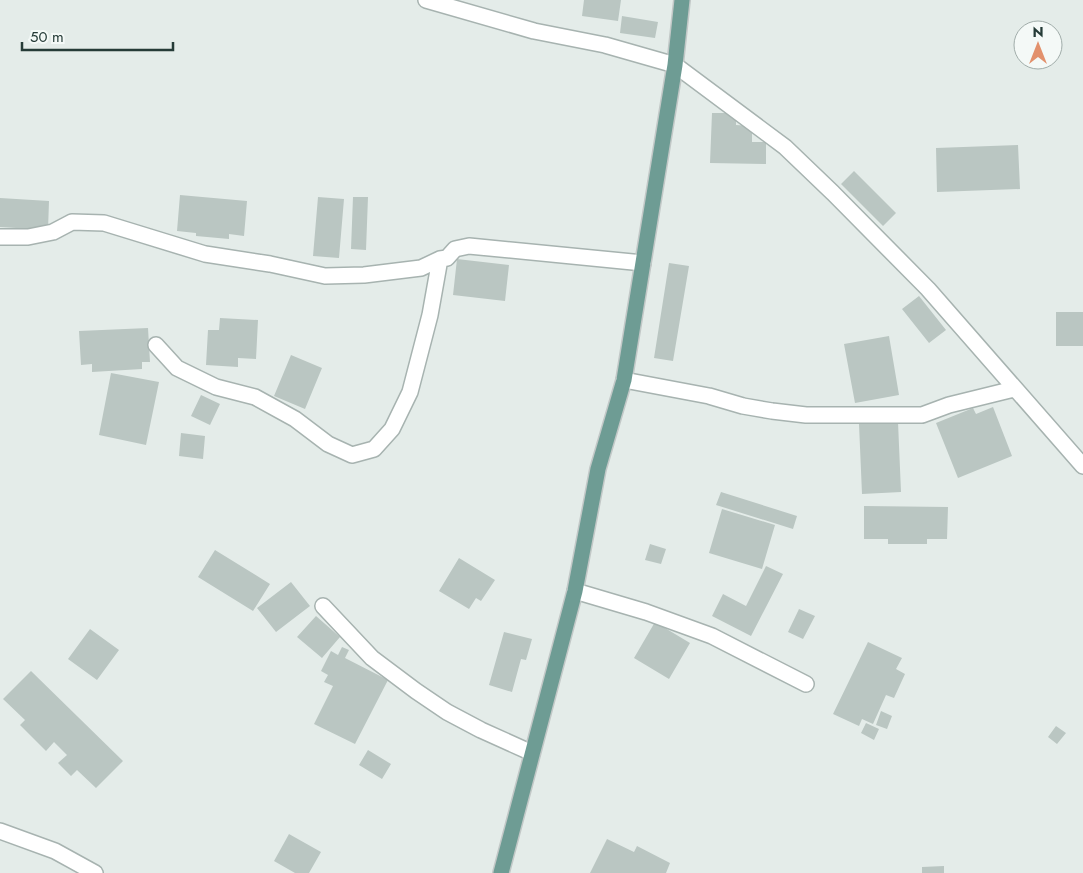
<svg xmlns="http://www.w3.org/2000/svg" width="1083" height="873" viewBox="0 0 1083 873" font-family="Jost,sans-serif">
<style>
.building{fill:#bac6c2}
.lines{fill:none;stroke-linecap:round;stroke-linejoin:round}
.minor-casing{stroke:#a7b3b0;stroke-width:18}
.major-casing{stroke:#c2c8c7;stroke-width:18}
.minor{stroke:#fff;stroke-width:15}
.major{stroke:#6e9c94;stroke-width:15}
</style>
<rect width="100%" height="100%" fill="#e4ece9"/>
<path class="building" d="M584 0H621L618 21 582 16Z
M622 16 658 22 655 38 620 33Z
M712 113H736V125L752 126V142H766V164L710 163Z
M1018 145 1020 189 937 192 936 148Z
M854 171 896 213 883 226 841 184Z
M180 195 247 201 244 236 229 234V239L196 236V233L177 231Z
M318 197 344 199 339 258 313 256Z
M353 197H368L366 250 351 249Z
M0 198 49 201 48 230 0 227Z
M457 259 509 265 505 301 453 295Z
M669 263 689 266 673 361 654 358Z
M919 296 946 330 929 343 902 309Z
M1056 312H1083V346H1056Z
M220 318 258 320 256 359 238 358V367L206 365 208 330H219Z
M148 328 150 362H142V369L92 372V364L81 365 79 331Z
M889 336 899 395 855 403 844 344Z
M291 355 322 368 305 409 274 396Z
M111 373 159 382 146 445 99 435Z
M201 395 220 404 210 425 191 416Z
M993 407 1012 456 958 478 936 423 973 408 976 414Z
M898 422 901 492 862 494 859 424Z
M181 433 205 436 203 459 179 456Z
M721 492 797 516 793 529 716 505Z
M864 506 948 507 947 539H927V544H888V539H864Z
M722 509 775 525 762 569 709 553Z
M650 544 666 549 661 564 645 560Z
M215 550 270 584 253 611 198 577Z
M459 558 495 580 481 601 476 598 469 609 439 591Z
M766 566 783 574 751 636 712 616 723 594 746 606Z
M291 582 310 606 276 632 257 608Z
M799 609 815 616 803 639 788 632Z
M316 616 340 637 322 658 297 637Z
M655 622 690 643 669 679 634 658Z
M90 629 119 650 97 680 68 659Z
M504 632 532 639 526 660 521 659 512 692 489 685Z
M868 642 902 658 896 669 905 674 894 698 886 695 873 724 862 719 859 726 833 714Z
M342 647 349 650 345 658 388 680 355 744 314 724 333 686 324 682 328 675 321 671 331 651 338 655Z
M31 671 123 761 96 788 77 770 71 776 58 763 67 755 54 742 46 751 20 725 25 720 3 699Z
M881 711 892 716 887 729 876 725Z
M866 723 879 729 874 740 861 733Z
M1056 726 1066 733 1057 744 1048 737Z
M368 750 391 764 382 779 359 765Z
M289 834 321 852 309 873H295L274 861Z
M607 839 634 852 637 846 670 863 666 873H590Z
M944 866V873H922V867Z"/>
<g class="lines">
<defs>
<path id="minor" d="M426 0 534 31 605 45 675 65 785 147 833 193 928 289 1083 466
M0 237H28L53 232 72 222 104 223 205 254 270 264 325 276 364 275 421 268 440 259 447 258 455 249 469 246 643 263
M156 345 177 368 216 387 255 397 295 419 328 444 352 455 374 449 392 429 410 392 430 315 440 259
M624 380 709 396 743 406 772 411 806 415H922L949 405 1014 389
M575 591 646 612 712 636 806 684
M323 606 372 658 416 691 447 712 481 730 532 753
M0 831 55 851 95 873"/>
<path id="major" d="M501 873 575 591 598 469 624 380 675 65 682 0"/>
</defs>
<use href="#minor" class="minor-casing"/>
<use href="#major" class="major-casing"/>
<use href="#minor" class="minor"/>
<use href="#major" class="major"/>
</g>
<g transform="translate(1038 45)"><circle r="24" fill="#f4f9f7" stroke="#a1adaa"/>
<path d="M0-4L9 19L0 12L-9 19Z" fill="#e2916c"/>
<text y="-8" font-size="14" font-weight="bold" text-anchor="middle" fill="#253b37">N</text>
</g>
<path d="M22 42v8h151v-8" fill="none" stroke="#253b37" stroke-width="2.5"/>
<text x="30" y="42" font-size="15" fill="#253b37" stroke="#f4f9f7" stroke-width="4" paint-order="stroke">50 m</text>
</svg>
